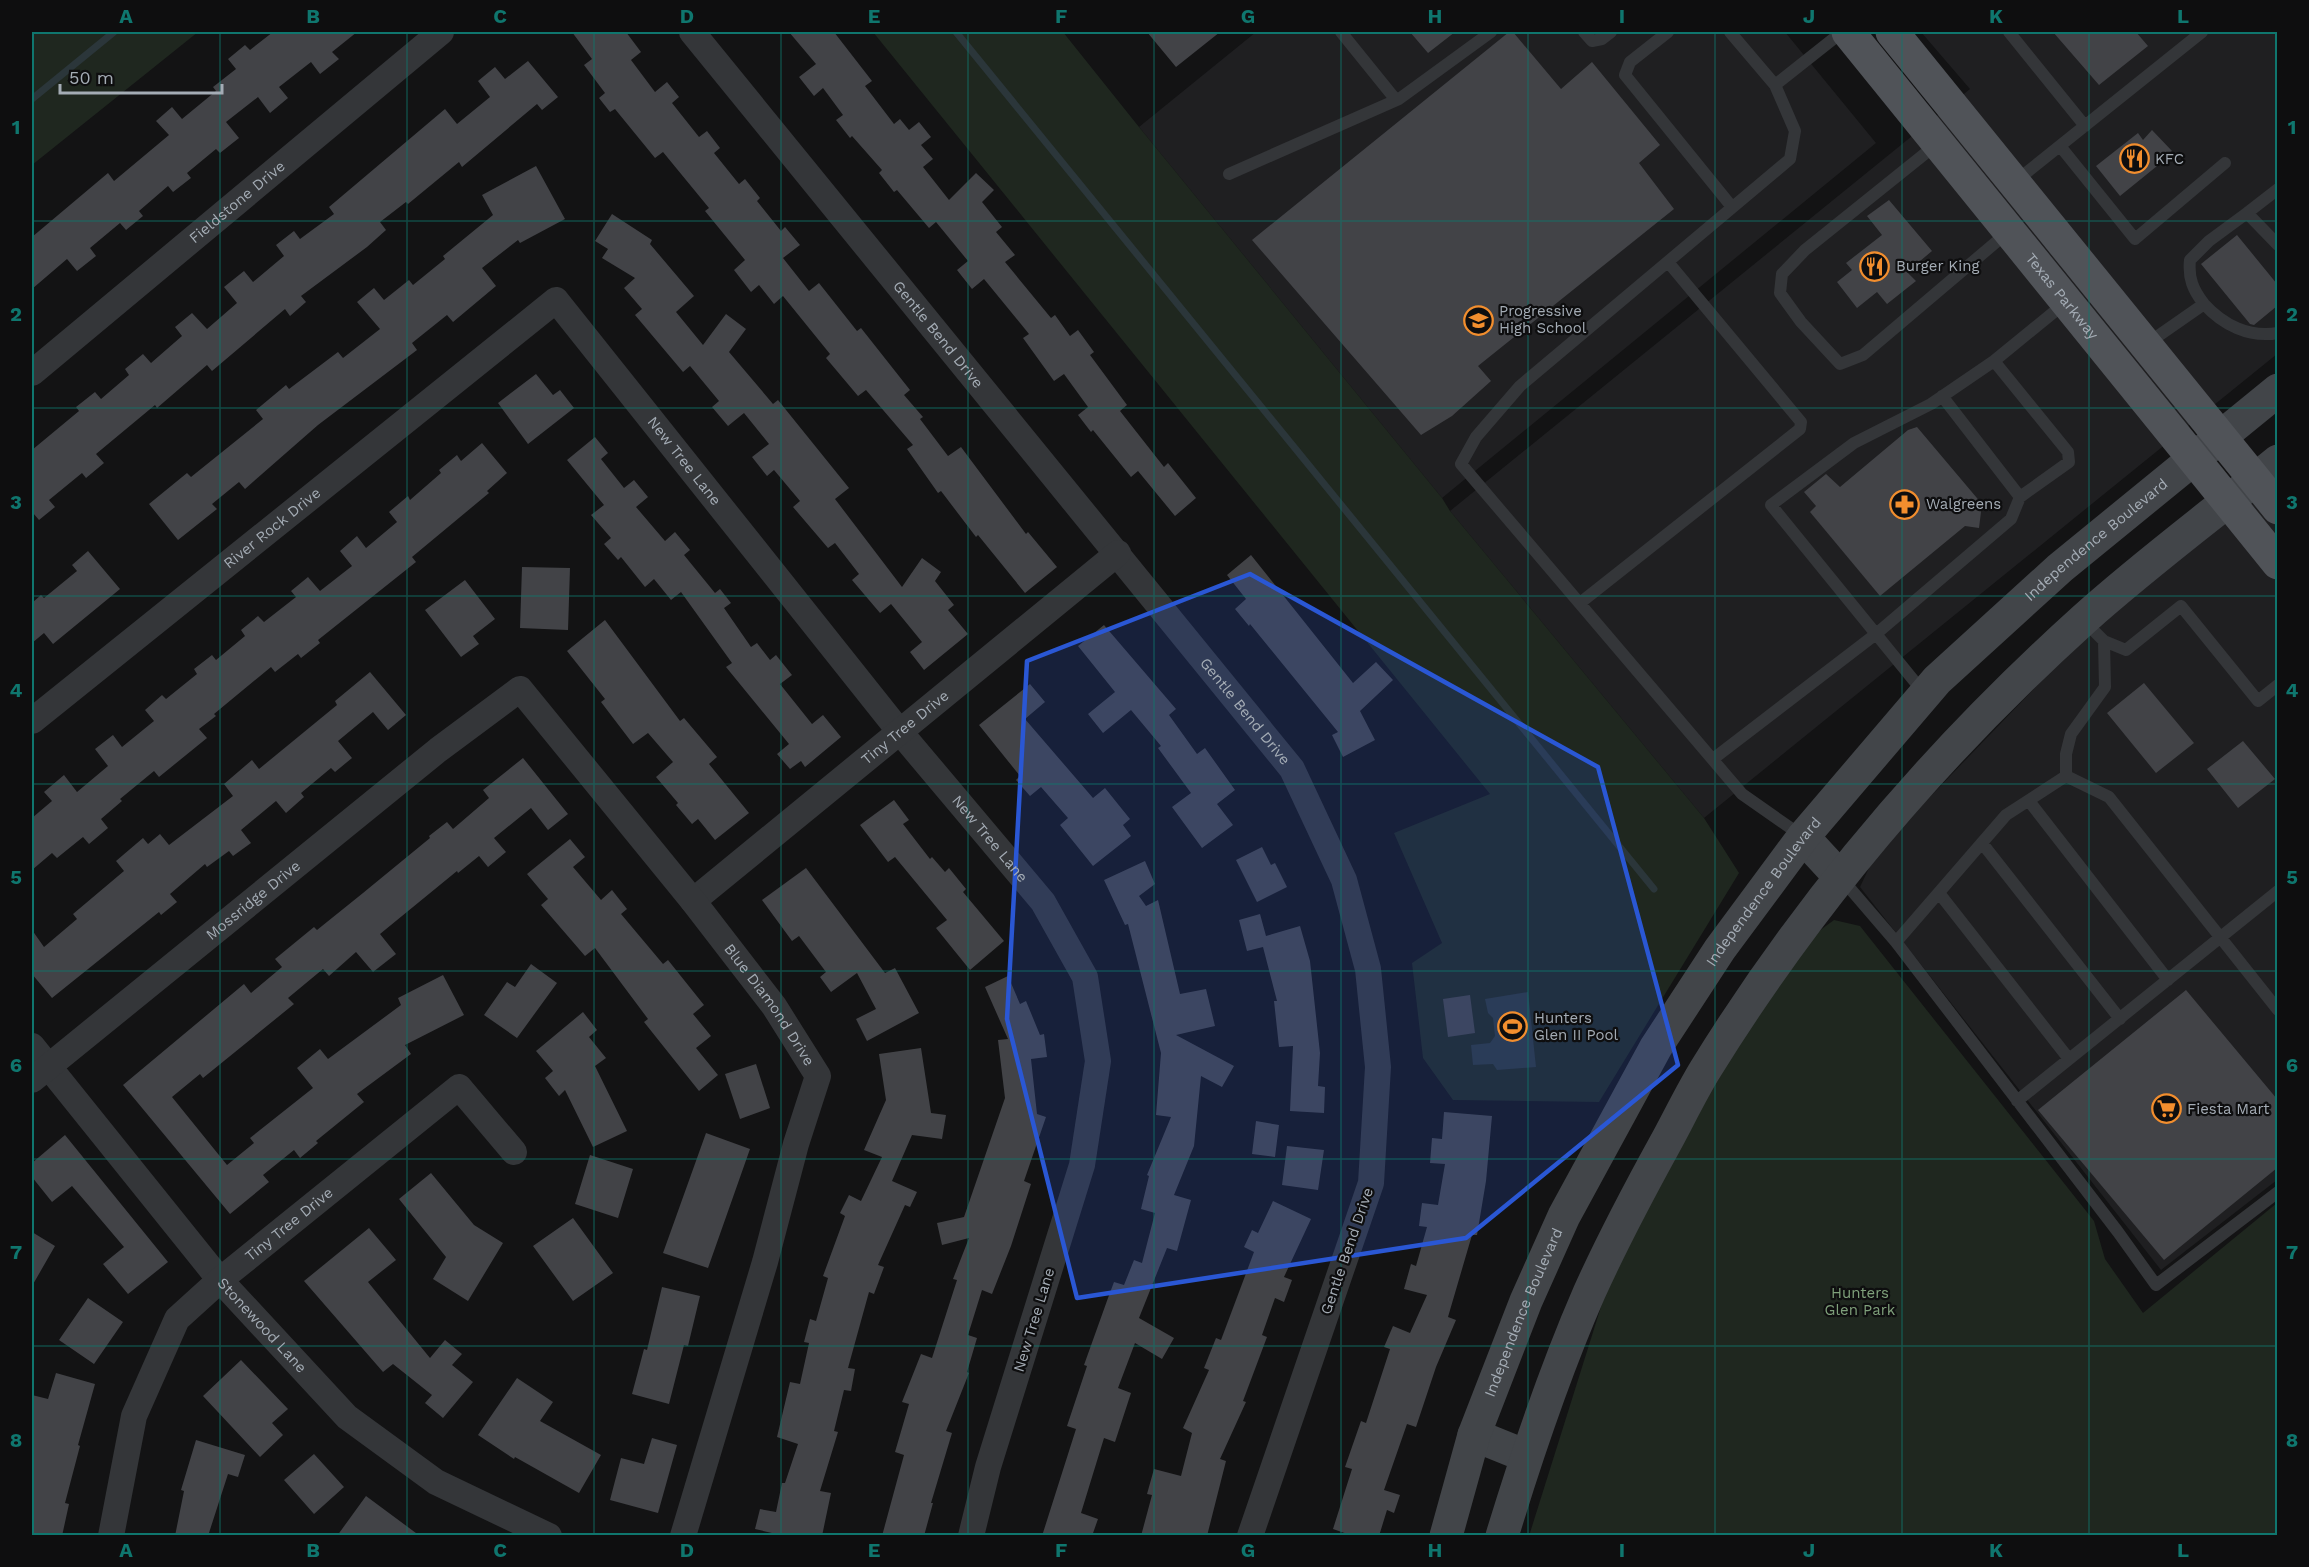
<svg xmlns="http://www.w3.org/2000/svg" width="2309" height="1567" viewBox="0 0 2309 1567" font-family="'Work Sans',sans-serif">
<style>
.built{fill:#1f1f21}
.green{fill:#1f271f}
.water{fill:#2b363a}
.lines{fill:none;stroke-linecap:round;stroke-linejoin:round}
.stream{stroke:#2b363a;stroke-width:7}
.building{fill:#424347}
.lane{stroke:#343639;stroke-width:12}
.street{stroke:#343639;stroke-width:26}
.secondary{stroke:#424549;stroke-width:33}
.primary{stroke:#505358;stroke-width:33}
.marked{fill:#2a57d4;fill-opacity:0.2;stroke:#2a57d4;stroke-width:4.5;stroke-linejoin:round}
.grid{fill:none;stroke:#0f766e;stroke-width:1.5;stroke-opacity:0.55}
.labels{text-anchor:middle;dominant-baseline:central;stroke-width:4.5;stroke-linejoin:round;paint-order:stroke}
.poi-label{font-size:15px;fill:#a4acb5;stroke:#0e0e0f;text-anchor:start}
.street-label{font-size:15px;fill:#a4acb5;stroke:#0e0e0f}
.park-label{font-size:15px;fill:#7fa07b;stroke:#0e0e0f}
.neatline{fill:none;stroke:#0f766e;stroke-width:2}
.grid-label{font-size:20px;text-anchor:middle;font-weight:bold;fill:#0f766e}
</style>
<rect width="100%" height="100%" fill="#131314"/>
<path class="built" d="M1256 32H1785L1876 143 1442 498 1139 127Z
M1921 32H2277V354L1704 818 1450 511 1970 89Z
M2277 481V1180L2161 1270 1860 887 1876 853 2053 669 2140 591Z"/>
<path class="green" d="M32 32H198L32 165Z
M873 32H1063L1139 127 1442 498 1450 511 1704 818 1739 873 1599 1102 1453 1100 1423 1058 1412 963 1442 943 1394 833 1490 794Z
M1834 920 1860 926 2094 1221 2105 1259 2143 1313 2277 1203V1535L1529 1536 1605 1294 1705 1085 1811 937Z"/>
<path class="water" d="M1528 992 1536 1067 1497 1070 1493 1064 1473 1065 1471 1045 1490 1043 1495 1036 1493 1018 1488 1013 1485 999Z"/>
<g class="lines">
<path class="stream" d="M956 32 1654 889
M32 99 114 32"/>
</g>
<path class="building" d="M273 32H357L332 52 339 59 320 74 311 62 279 87 288 98 270 113 258 97 226 122 239 138 220 153 216 149 187 173 191 178 173 192 168 186 139 211 143 216 126 230 120 223 90 248 96 256 77 271 67 259 32 289V237L108 173 114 181 169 135 156 121 172 107 182 119 216 91 213 87 236 69 228 59 245 45 250 50Z
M572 32H626L641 52 631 60 655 92 667 82 679 97 672 103 699 137 707 131 720 148 714 153 739 184 745 179 760 198 757 201 781 231 785 227 800 245 783 258 809 291 819 283 857 331 861 328 910 390 904 395 923 417 920 419 948 456 961 447 1026 534 1028 532 1057 567 1025 593 978 535 976 537 941 491 938 493 907 449 913 445 866 390 858 396 826 358 830 354 783 296 774 304 759 285 751 292 734 270 745 260 705 211 709 208 663 152 655 158 615 109 610 112 599 98 605 93 584 65 592 59Z
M789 32H834L872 81 865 86 894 124 900 119 909 130 919 122 931 137 921 145 933 159 923 167 949 200 976 173 994 190 982 202 1002 227 996 232 1015 255 1005 262 1051 318 1055 315 1070 336 1078 330 1094 352 1090 355 1127 405 1120 411 1164 467 1168 463 1196 498 1175 516 1138 471 1131 477 1093 430 1091 432 1078 415 1088 407 1064 374 1054 381 1023 338 1029 334 984 279 972 289 957 270 968 261 936 222 929 228 897 190 894 192 879 173 882 170 852 136 850 138 836 120 843 115 823 88 814 96 799 77 816 64Z
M1147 32H1220L1176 67Z
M1410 32H1455L1428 53Z
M1509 32H1513L1561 89 1592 62 1660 145 1639 163 1674 209 1478 366 1491 381 1452 416 1421 435 1252 240Z
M2053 32H2136L2148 46 2099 85Z
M528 61 558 97 542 110 537 104 462 167 459 162 408 204 406 202 380 222 386 230 367 247 301 296 306 302 290 316 285 309 212 371 207 365 157 408 155 405 96 454 104 463 86 478 82 473 49 500 55 507 39 520 33 513 32 514V450L79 411 76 407 95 392 101 399 129 375 125 369 143 354 151 363 182 336 175 327 192 313 207 329 237 303 224 287 244 271 253 282 284 256 276 245 294 231 300 239 334 214 329 207 445 109 457 124 490 97 478 81 495 67 505 79Z
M2152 130 2172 151 2161 159 2162 162 2120 196 2096 166 2138 133 2143 140Z
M536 166 565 219 520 243 518 240 482 268 496 286 453 322 447 315 412 343 417 350 318 425 245 489 239 482 212 504 217 509 178 540 149 504 187 473 191 477 263 419 256 410 286 385 289 389 338 352 343 358 380 329 357 302 374 288 384 300 409 280 413 285 445 259 443 256 493 215 482 195Z
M1889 200 1932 251 1907 272 1916 281 1887 304 1877 292 1857 308 1837 282 1852 270 1846 263 1882 235 1867 216Z
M612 214 652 240 650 244 694 296 676 312 703 345 726 314 746 329 729 352 773 404 778 400 849 488 835 499 902 587 922 558 941 572 935 581 954 605 948 610 968 634 924 670 910 652 922 642 891 604 880 613 852 580 859 574 835 543 828 548 793 507 800 501 774 470 767 476 752 457 769 444 744 413 728 426 712 407 719 401 690 366 683 372 635 315 642 309 624 288 635 278 602 258 608 249 595 241Z
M2237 235 2277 284V306L2254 325 2250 324 2201 264Z
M536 374 553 395 560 390 574 408 528 444 498 403Z
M1917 427 1982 504 1979 528 1965 526 1880 596 1810 512 1816 506 1804 492 1826 474 1840 487 1908 430Z
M595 437 608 453 601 459 624 488 634 480 648 497 636 507 665 541 675 532 690 550 684 555 715 593 720 589 731 603 724 608 751 647 757 643 770 660 776 655 792 675 780 684 812 724 823 715 841 737 805 767 801 761 790 769 777 754 789 744 726 667 732 663 681 592 671 600 654 579 645 587 621 557 618 560 604 544 611 538 591 515 604 505 567 460Z
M482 443 507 473 487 491 489 493 412 557 416 562 318 640 320 643 301 658 298 654 275 672 271 667 214 714 216 716 199 729 207 738 159 777 154 771 120 799 122 801 101 819 108 828 89 844 83 837 57 858 52 853 32 870V818L52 801 44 792 64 775 77 792 108 766 95 749 113 735 122 747 154 721 145 710 162 695 166 699 197 674 194 669 212 655 216 660 245 636 241 630 258 616 264 622 296 597 291 591 308 577 320 591 352 566 340 551 357 536 366 548 397 522 389 512 408 496 410 500 441 473 439 470 457 455 461 461Z
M88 551 120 589 53 644 44 633 32 643V603L41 595 44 598 77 571 72 565Z
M1251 555 1353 683 1376 662 1393 680 1360 711 1375 740 1343 757 1332 735 1338 732 1250 624 1249 626 1235 609 1246 599 1227 575Z
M522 567 570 568 568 630 520 628Z
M465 580 495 619 473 636 479 644 461 657 425 610Z
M605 620 680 721 684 718 717 757 709 764 749 813 715 840 698 819 692 824 676 805 678 803 656 777 673 762 648 733 633 744 601 702 605 699 567 651Z
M1104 625 1176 709 1169 715 1197 754 1205 748 1235 790 1217 804 1233 825 1202 848 1172 807 1191 793 1158 748 1161 746 1131 710 1103 733 1088 714 1115 692 1078 646Z
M370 672 406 715 388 730 373 712 338 741 352 758 335 772 331 768 301 793 304 797 286 813 276 801 241 830 251 843 233 856 229 851 207 867 205 864 170 894 177 902 161 915 159 912 52 998 32 974V930L44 947 77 919 73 914 124 871 116 861 143 838 148 844 160 834 169 845 233 796 224 784 252 760 259 769 337 705 335 701Z
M2144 683 2194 743 2156 773 2107 713Z
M1030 684 1045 702 1025 719 1093 798 1105 788 1130 819 1123 825 1131 836 1093 866 1060 825 1068 818 1041 787 1030 796 1016 780 1020 776 979 725Z
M2243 741 2275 779 2238 808 2207 769Z
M523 758 568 814 548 830 531 808 494 838 506 852 488 867 479 856 458 873 457 871 380 934 396 954 373 972 356 952 329 976 323 969 288 998 294 1004 203 1078 200 1074 172 1097 227 1165 254 1143 250 1138 313 1088 297 1068 320 1049 328 1059 401 1005 398 998 443 975 464 1015 405 1045 411 1054 357 1094 364 1102 316 1141 318 1143 300 1158 294 1150 263 1175 269 1182 230 1214 123 1085 244 984 251 993 282 967 275 959 314 927 317 930 363 893 430 838 429 836 447 822 453 829 489 798 483 790Z
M894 800 909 820 903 824 930 859 932 857 945 872 949 868 966 889 963 892 1004 941 970 970 936 928 947 920 895 857 888 862 860 825Z
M570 839 585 857 573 867 601 900 612 890 627 909 621 914 663 964 668 960 704 1005 693 1014 711 1036 696 1048 718 1075 699 1091 644 1022 648 1019 595 948 585 956 541 905 548 899 527 874Z
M1262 847 1271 865 1275 863 1287 887 1257 902 1236 860Z
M1145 861 1155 884 1139 896 1146 906 1158 900 1180 994 1206 989 1215 1026 1176 1035 1234 1066 1222 1087 1201 1076 1194 1146 1174 1195 1191 1200 1177 1251 1167 1248 1139 1318 1174 1338 1162 1359 1135 1343 1118 1388 1131 1393 1115 1442 1104 1438 1081 1513 1098 1519 1092 1536H1042L1076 1429 1067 1426 1087 1366 1084 1365 1108 1298 1114 1282 1124 1285 1134 1260 1142 1263 1155 1213 1141 1209 1149 1176 1147 1175 1171 1117 1156 1115 1161 1053 1128 924 1125 925 1104 880Z
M806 868 885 973 895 968 919 1013 867 1041 856 1019 876 1009 857 973 831 992 820 977 826 972 799 936 792 941 762 900Z
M1260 914 1266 936 1300 926 1310 961 1320 1053 1318 1086 1325 1087 1324 1113 1290 1111 1293 1046 1279 1047 1274 1001H1277L1263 947 1247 951 1239 920Z
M531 964 557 983 517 1038 484 1015 507 982 515 987Z
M1008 976 1020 1004 1026 1001 1040 1035 1044 1034 1047 1057 1031 1059 1037 1114 1046 1117 1024 1181 1031 1184 1011 1246 992 1294 982 1290 968 1335 977 1338 967 1372 969 1373 946 1431 952 1433 931 1503H933L924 1536H882L904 1455 895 1452 909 1404 902 1402 921 1354 932 1358 957 1280 953 1279 969 1238 942 1245 937 1223 964 1217 1005 1098 998 1040 1008 1039 985 987Z
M2186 990 2277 1099V1168L2164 1260 2038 1110Z
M1470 995 1475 1033 1448 1037 1443 999Z
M583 1012 597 1030 589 1037 606 1058 595 1066 627 1131 593 1147 565 1090 559 1096 545 1078 553 1071 536 1051Z
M921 1048 931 1113 946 1115 942 1139 912 1135 892 1181 917 1192 910 1207 905 1205 878 1265 884 1267 874 1294 869 1292 848 1368 855 1369 851 1391 844 1390 834 1431 838 1432 820 1491 831 1493 822 1536H785L755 1529 760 1509 776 1512 782 1483H785L798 1444 777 1437 790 1382 800 1384 809 1343 804 1342 810 1319 816 1321 828 1278 823 1276 845 1216 840 1213 849 1195 861 1201 882 1157 864 1150 886 1100 879 1054Z
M756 1064 770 1108 740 1119 725 1074Z
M1444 1112 1492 1116 1486 1181 1477 1235H1472L1448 1317 1456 1320 1436 1367 1416 1427 1407 1424 1384 1490 1400 1495 1394 1513 1387 1510 1379 1536H1353L1333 1529 1352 1469 1345 1467 1361 1421 1366 1423 1390 1349 1384 1347 1393 1326 1410 1333 1427 1295 1404 1289 1411 1264 1416 1266 1427 1227 1419 1226 1422 1203 1438 1205 1445 1164 1430 1163 1432 1138 1442 1139Z
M1256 1121 1279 1125 1275 1157 1252 1154Z
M706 1133 750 1149 708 1268 663 1253Z
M65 1135 168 1262 128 1294 103 1264 124 1247 90 1207 72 1186 52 1202 32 1177V1163Z
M1287 1146 1324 1150 1318 1190 1282 1185Z
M590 1155 633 1169 618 1218 575 1204Z
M431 1173 474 1225 503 1243 468 1301 433 1279 446 1257 399 1199Z
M1273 1201 1311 1219 1284 1277 1292 1280 1284 1302 1275 1298 1262 1335 1267 1337 1243 1401 1246 1402 1220 1459 1226 1461 1207 1536H1141L1152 1495 1147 1494 1154 1469 1181 1476 1192 1433 1183 1428 1209 1370 1204 1368 1216 1338 1221 1340 1254 1252 1244 1247 1252 1230 1258 1233Z
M573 1218 613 1273 573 1301 533 1246Z
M369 1228 396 1260 368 1282 430 1358 445 1340 462 1354 452 1365 473 1382 443 1418 425 1403 432 1395 393 1364 383 1372 304 1281Z
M32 1232 55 1246 32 1286Z
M662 1287 700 1296 688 1346 684 1345 669 1404 632 1394 644 1349 647 1350Z
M88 1298 123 1322 94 1364 59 1340Z
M241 1360 288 1409 272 1423 283 1435 260 1457 203 1396Z
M56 1373 95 1384 78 1445 80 1446 65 1503 69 1504 62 1536H32V1395L48 1399Z
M517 1378 553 1402 540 1421 601 1455 579 1493 515 1457 514 1459 478 1435Z
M652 1438 677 1445 658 1513 610 1500 621 1458 644 1464Z
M196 1440 245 1455 238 1477 228 1474 208 1536H175L184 1491 181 1490Z
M314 1454 344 1487 314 1514 284 1480Z
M366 1496 420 1536H337Z"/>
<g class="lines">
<path class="lane" d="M1341 32 1396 100
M1584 32 1592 41 1602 39 1611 32
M1668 32 1630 62 1625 75 1732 207
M1730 32 1775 85 1795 131 1790 159 1520 386 1476 437 1461 464 1742 794 1802 836
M2009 32 2085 126
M1775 85 1842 32
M1937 144 1805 250 1782 274 1780 293 1801 322 1840 364 1863 355 2008 232
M2060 146 2135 239 2225 163
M1229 174 1399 99 1491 32
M2016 181 2202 32
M2278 189 2247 213 2278 245
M2204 304C2193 290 2188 278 2190 260L2209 241 2247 213
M2148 343 2204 304C2223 325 2249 338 2278 333
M1994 361 2068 452 2069 462 2020 497
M1580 603 1800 429 1801 422 1668 262
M2084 621 2104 641 2105 687 2071 734 2066 754V776L2109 797 2278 1010
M2104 641 2126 650 2181 606 2258 701 2278 685
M1924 693 1771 505 1854 443 1931 404 1994 361 2065 303
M1713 759 1876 634 2011 519 2020 497 1942 396
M2029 801 2168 980
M1982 843 2120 1019
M1841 878 1896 942 2118 1232 2156 1285 2278 1192
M1939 893 2069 1059
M1896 942 2006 815 2066 776
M2017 1101 2278 891"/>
<g class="street">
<path id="s1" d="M692 32 1292 769 1344 880 1368 969 1378 1067 1371 1183 1250 1536"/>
<path id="s2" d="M32 373 441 32"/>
<path id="s3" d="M32 721 556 300 900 732 1043 902 1085 977 1098 1061 1082 1165 988 1467 971 1536"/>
<path id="s4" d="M693 901 1118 553"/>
<path id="s5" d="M32 1046 220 1280 347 1417 436 1482 549 1536"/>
<path id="s6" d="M32 1080 438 750 520 689 693 901 774 1006 818 1076 796 1144 765 1262 683 1536"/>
<path id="s7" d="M111 1536 134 1416 177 1319 220 1280 459 1087 514 1152"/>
</g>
<g class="secondary">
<path d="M1803 837 1840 877"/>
<path d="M1474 1435 1526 1456"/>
<path id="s8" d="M1446 1536 1474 1435 1526 1301 1564 1216 1656 1047 1720 949 1803 837 1937 680 2060 568 2278 390"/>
<path d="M1502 1536C1527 1454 1555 1371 1589 1293 1612 1242 1639 1191 1666 1142 1679 1118 1691 1093 1705 1070 1808 903 1938 751 2083 620 2145 564 2213 514 2278 461"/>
</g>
<g class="primary">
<path id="s9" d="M1848 32 2278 563"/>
<path d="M1892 32 2278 508"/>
</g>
</g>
<path class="marked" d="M1250 574 1598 767 1678 1065 1466 1238 1077 1298 1007 1019 1027 661Z"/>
<path class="grid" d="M220 32V1536M407 32V1536M594 32V1536M781 32V1536M968 32V1536M1154 32V1536M1341 32V1536M1528 32V1536M1715 32V1536M1902 32V1536M2089 32V1536M32 221H2278M32 408H2278M32 596H2278M32 784H2278M32 971H2278M32 1159H2278M32 1346H2278"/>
<defs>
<symbol id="restaurant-ring" viewBox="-11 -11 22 22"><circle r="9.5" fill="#0e0e0f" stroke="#f28e2e" stroke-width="1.5"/><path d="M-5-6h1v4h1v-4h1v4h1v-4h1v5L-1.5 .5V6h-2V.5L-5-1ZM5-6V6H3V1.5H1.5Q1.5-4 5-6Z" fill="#f28e2e"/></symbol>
<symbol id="school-ring" viewBox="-11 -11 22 22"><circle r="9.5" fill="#0e0e0f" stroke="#f28e2e" stroke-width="1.5"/><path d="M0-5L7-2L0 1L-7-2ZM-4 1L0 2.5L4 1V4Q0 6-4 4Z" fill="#f28e2e"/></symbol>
<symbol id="pharmacy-ring" viewBox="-11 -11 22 22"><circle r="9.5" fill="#0e0e0f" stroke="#f28e2e" stroke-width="1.5"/><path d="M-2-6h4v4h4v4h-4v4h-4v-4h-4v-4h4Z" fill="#f28e2e"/></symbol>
<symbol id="stadium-ring" viewBox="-11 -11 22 22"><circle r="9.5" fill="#0e0e0f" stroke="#f28e2e" stroke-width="1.5"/><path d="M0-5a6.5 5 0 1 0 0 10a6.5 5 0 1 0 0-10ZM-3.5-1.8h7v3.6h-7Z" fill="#f28e2e"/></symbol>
<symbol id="supermarket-ring" viewBox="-11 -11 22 22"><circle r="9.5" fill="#0e0e0f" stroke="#f28e2e" stroke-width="1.5"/><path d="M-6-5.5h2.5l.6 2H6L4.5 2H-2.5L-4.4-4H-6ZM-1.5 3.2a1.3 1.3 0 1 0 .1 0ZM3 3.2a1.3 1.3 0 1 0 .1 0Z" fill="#f28e2e"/></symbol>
</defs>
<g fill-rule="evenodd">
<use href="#restaurant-ring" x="2118" y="142" width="33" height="33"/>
<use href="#restaurant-ring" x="1858" y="250" width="33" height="33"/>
<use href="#school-ring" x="1462" y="304" width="33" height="33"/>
<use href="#pharmacy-ring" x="1888" y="488" width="33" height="33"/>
<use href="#stadium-ring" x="1496" y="1010" width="33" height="33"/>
<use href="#supermarket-ring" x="2150" y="1092" width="33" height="33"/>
</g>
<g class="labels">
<g class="poi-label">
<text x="2155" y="159">KFC</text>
<text x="1896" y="266">Burger King</text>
<text x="1499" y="311">Progressive<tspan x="1499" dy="17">High School</tspan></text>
<text x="1926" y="504">Walgreens</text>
<text x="1534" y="1018">Hunters<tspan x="1534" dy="17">Glen II Pool</tspan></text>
<text x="2187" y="1109">Fiesta Mart</text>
</g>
<g class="street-label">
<text stroke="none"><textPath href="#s2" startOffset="267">Fieldstone Drive</textPath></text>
<text stroke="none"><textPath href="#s9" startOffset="340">Texas Parkway</textPath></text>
<text stroke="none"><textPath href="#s1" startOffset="390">Gentle Bend Drive</textPath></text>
<text stroke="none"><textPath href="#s3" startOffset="878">New Tree Lane</textPath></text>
<text stroke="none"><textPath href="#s3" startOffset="308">River Rock Drive</textPath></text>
<text stroke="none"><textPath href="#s8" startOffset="1209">Independence Boulevard</textPath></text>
<text stroke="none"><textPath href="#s1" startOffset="876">Gentle Bend Drive</textPath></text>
<text stroke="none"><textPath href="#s4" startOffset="274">Tiny Tree Drive</textPath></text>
<text stroke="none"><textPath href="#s3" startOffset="1364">New Tree Lane</textPath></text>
<text stroke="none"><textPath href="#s8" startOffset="723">Independence Boulevard</textPath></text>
<text stroke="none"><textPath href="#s6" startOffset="285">Mossridge Drive</textPath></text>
<text stroke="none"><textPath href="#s6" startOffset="1028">Blue Diamond Drive</textPath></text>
<text stroke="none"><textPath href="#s7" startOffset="375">Tiny Tree Drive</textPath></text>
<text transform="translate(1347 1251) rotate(-71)">Gentle Bend Drive</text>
<text stroke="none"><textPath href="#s8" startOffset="237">Independence Boulevard</textPath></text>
<text transform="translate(1034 1320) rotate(-73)">New Tree Lane</text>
<text stroke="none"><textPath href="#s5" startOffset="362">Stonewood Lane</textPath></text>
</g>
<g class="park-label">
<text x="1860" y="1293">Hunters<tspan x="1860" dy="17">Glen Park</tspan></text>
</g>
</g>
<rect width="2309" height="1567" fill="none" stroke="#0e0e0f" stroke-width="66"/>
<path d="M60 84v9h162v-9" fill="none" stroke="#a4acb5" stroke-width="3"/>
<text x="69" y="84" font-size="18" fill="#a4acb5" stroke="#0e0e0f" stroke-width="4.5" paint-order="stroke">50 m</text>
<rect x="33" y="33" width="2243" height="1501" class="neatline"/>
<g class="grid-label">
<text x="126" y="23">A</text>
<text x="313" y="23">B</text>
<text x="500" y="23">C</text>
<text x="687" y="23">D</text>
<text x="874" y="23">E</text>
<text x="1061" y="23">F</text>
<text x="1248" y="23">G</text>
<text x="1435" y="23">H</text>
<text x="1622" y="23">I</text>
<text x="1809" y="23">J</text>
<text x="1996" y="23">K</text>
<text x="2183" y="23">L</text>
<text x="16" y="134">1</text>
<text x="2292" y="134">1</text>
<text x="16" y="321">2</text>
<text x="2292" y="321">2</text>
<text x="16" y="509">3</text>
<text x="2292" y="509">3</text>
<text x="16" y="697">4</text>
<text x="2292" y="697">4</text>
<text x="16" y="884">5</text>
<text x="2292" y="884">5</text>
<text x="16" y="1072">6</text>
<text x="2292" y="1072">6</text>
<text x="16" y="1259">7</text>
<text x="2292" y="1259">7</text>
<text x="16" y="1447">8</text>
<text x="2292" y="1447">8</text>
<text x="126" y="1557">A</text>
<text x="313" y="1557">B</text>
<text x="500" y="1557">C</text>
<text x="687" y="1557">D</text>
<text x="874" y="1557">E</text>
<text x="1061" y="1557">F</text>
<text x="1248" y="1557">G</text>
<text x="1435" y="1557">H</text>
<text x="1622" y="1557">I</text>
<text x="1809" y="1557">J</text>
<text x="1996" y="1557">K</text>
<text x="2183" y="1557">L</text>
</g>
</svg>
